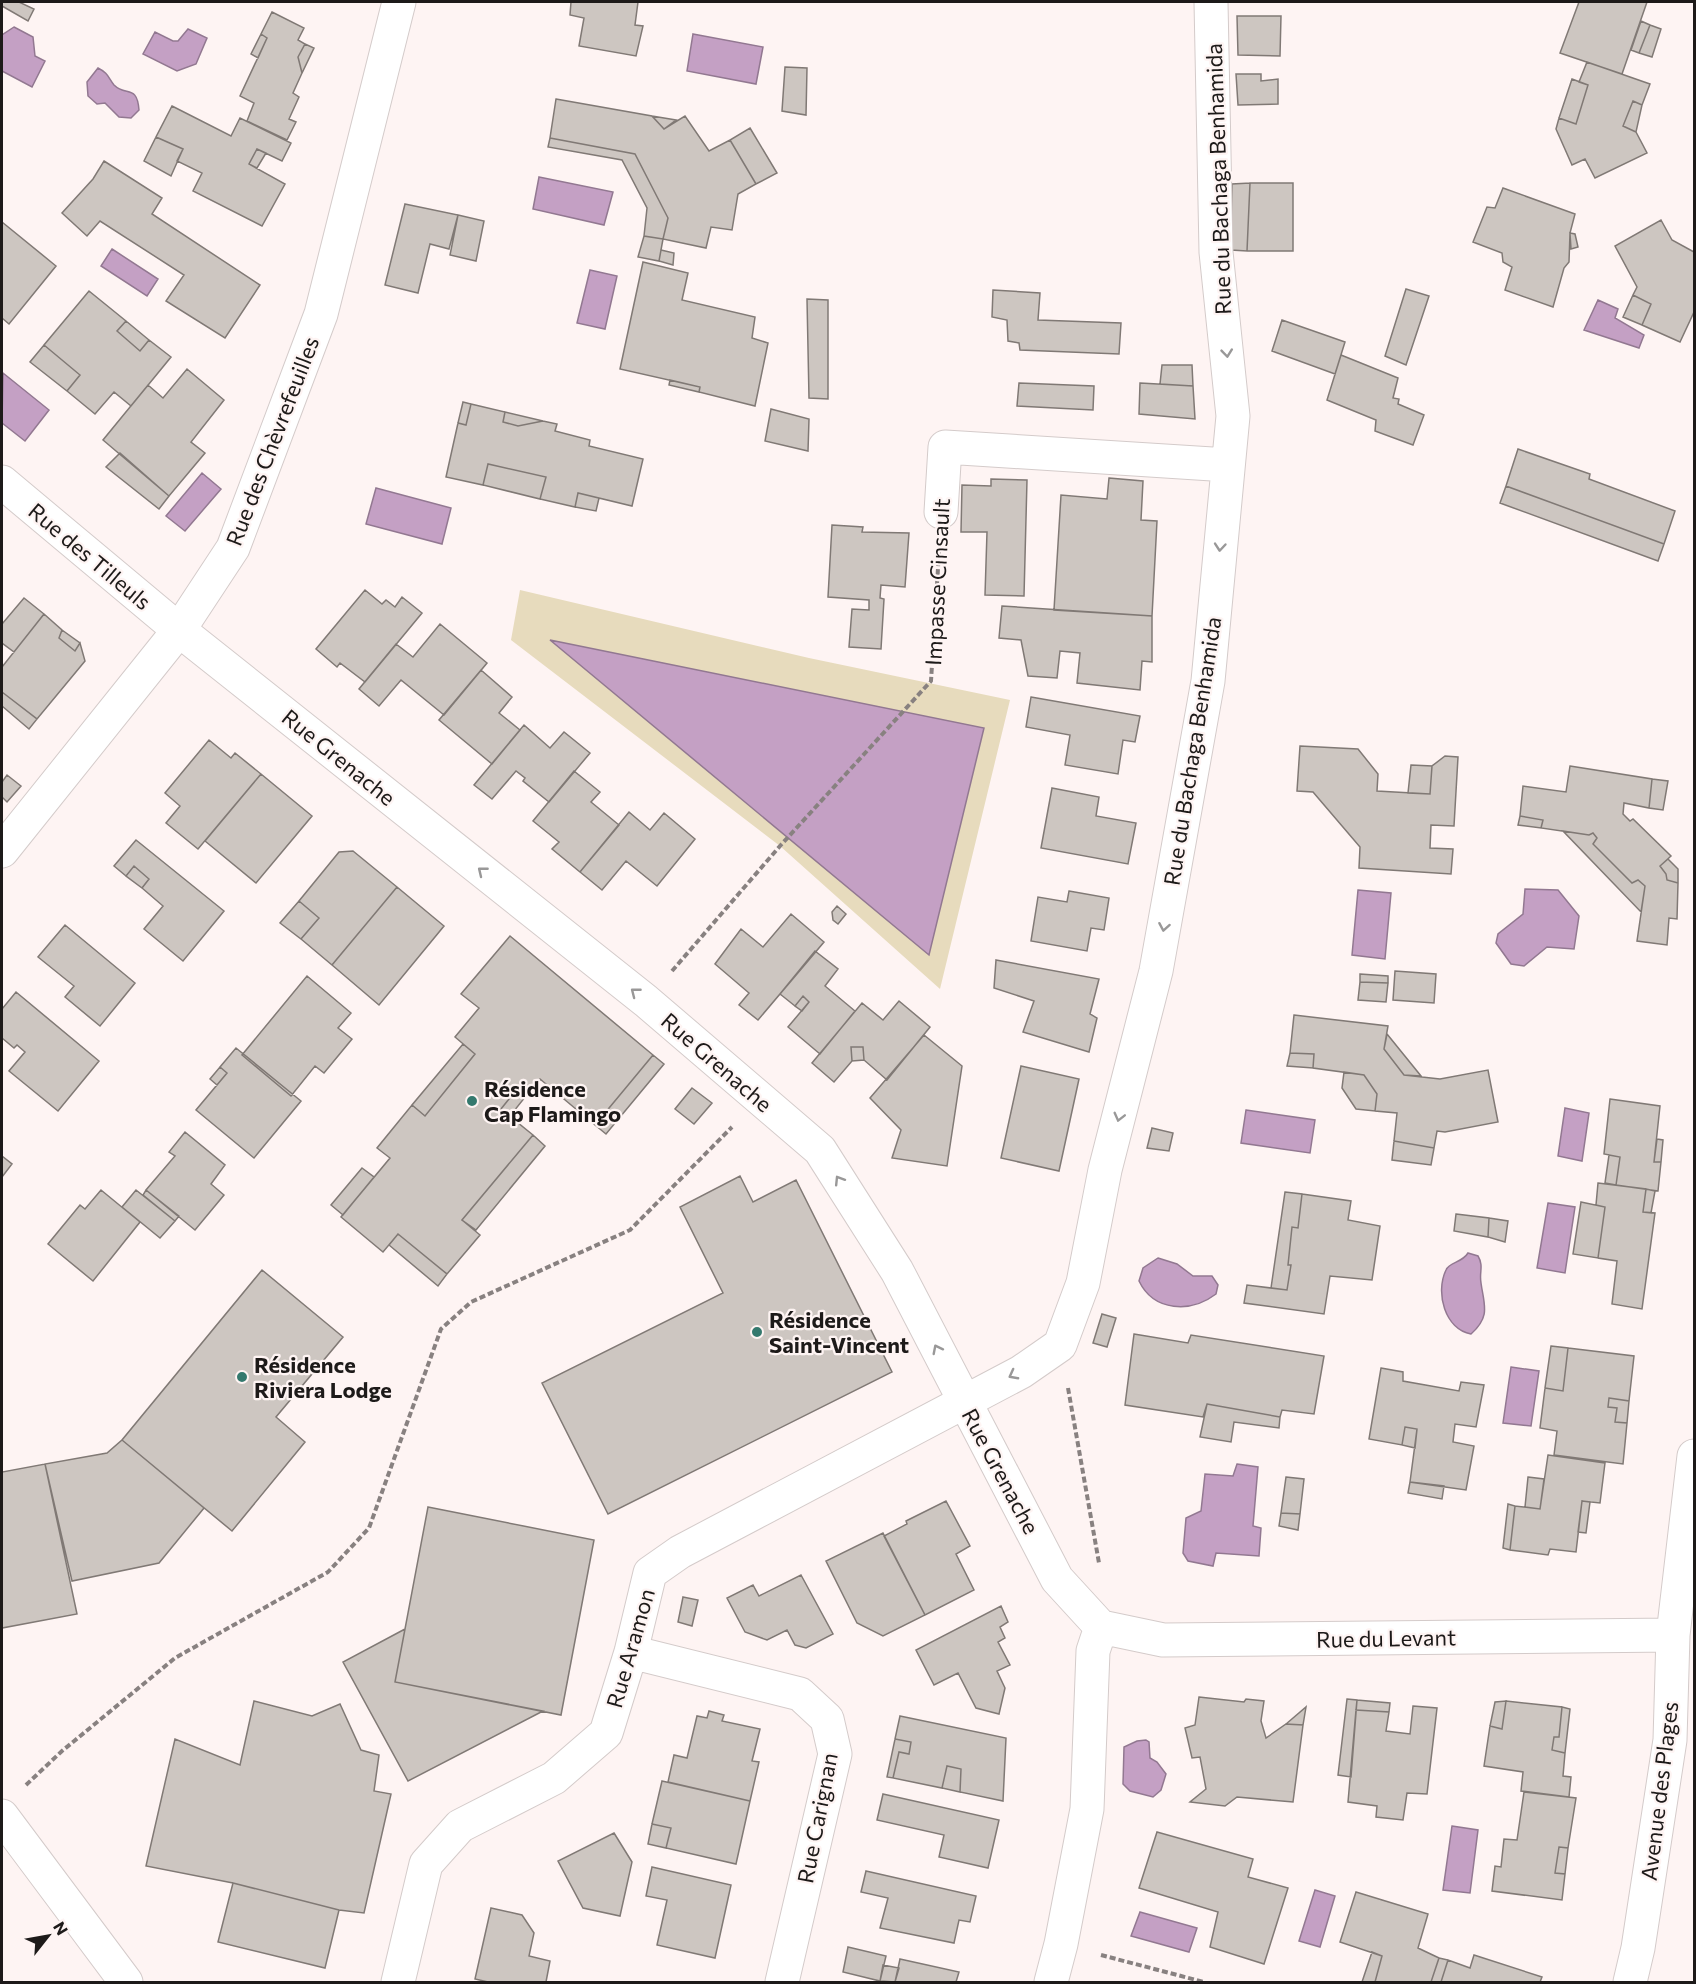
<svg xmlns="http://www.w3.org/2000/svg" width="1696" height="1984" viewBox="0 0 1696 1984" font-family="Commissioner,sans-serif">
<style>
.green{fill:#e7dbbd}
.water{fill:#c4a0c4;stroke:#927891;stroke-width:1.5}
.building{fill:#cdc6c1;stroke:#807975;stroke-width:1.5}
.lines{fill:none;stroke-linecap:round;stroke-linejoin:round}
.street-casing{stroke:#d4cbca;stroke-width:35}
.path{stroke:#888180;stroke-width:4;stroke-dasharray:6 3;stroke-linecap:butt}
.street{stroke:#fff;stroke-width:33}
.oneway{stroke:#999898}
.poi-dot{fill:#34796e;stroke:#fef4f3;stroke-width:2}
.labels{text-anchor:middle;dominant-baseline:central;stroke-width:4.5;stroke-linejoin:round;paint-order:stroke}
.street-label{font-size:22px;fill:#1d1a19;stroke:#fef4f3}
.poi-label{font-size:22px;font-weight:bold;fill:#1d1a19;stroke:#fef4f3;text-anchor:start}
</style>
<rect width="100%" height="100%" fill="#fef4f3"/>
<path class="green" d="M520 590 809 658 1010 700 940 989 780 846 511 640Z"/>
<path class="water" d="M14 27 33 37 35 56 45 61 32 87 2 71V35Z
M188 29 207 38 196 64 177 71 143 54 155 32 173 41H178Z
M693 34 763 47 756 84 687 71Z
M98 68C108 73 108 77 114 85 126 97 137 84 139 110L131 118 119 117 105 103 97 104 88 96 87 82Z
M539 177 613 192 604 225 533 209Z
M112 249 158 279 147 296 101 266Z
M590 270 617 276 605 329 577 323Z
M1598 300 1618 309 1615 318 1644 335 1639 348 1584 330Z
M3 373 49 410 25 441 2 423Z
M202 473 221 489 185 531 166 516Z
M376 488 451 508 442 544 366 524Z
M550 640 984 728 929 955Z
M1525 889 1558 890 1579 916 1574 949 1547 947 1524 966 1511 964 1496 943 1498 934 1523 914Z
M1358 890 1391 893 1385 959 1352 955Z
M1565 1108 1589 1113 1582 1161 1558 1156Z
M1246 1110 1315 1120 1310 1153 1241 1143Z
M1548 1203 1575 1207 1565 1273 1537 1268Z
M1468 1253 1478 1256C1484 1266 1479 1272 1481 1283 1484 1305 1491 1316 1471 1334 1445 1329 1435 1293 1446 1270 1449 1262 1462 1263 1468 1253Z
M1158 1258 1177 1264 1193 1276H1212L1218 1285 1216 1294C1191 1313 1154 1312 1139 1281L1143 1268Z
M1511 1367 1539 1371 1531 1426 1503 1423Z
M1237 1464 1258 1467 1253 1526 1261 1528 1259 1556 1216 1553 1213 1566 1188 1561 1183 1553 1186 1518 1201 1511 1205 1474 1233 1476Z
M1146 1740 1149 1742 1150 1758 1157 1762 1166 1774 1161 1790 1153 1797 1130 1791 1123 1784 1124 1747 1137 1741Z
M1452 1826 1478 1830 1470 1893 1443 1890Z
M1315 1890 1335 1896 1320 1947 1299 1941Z
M1140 1912 1197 1928 1189 1952 1131 1936Z"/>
<path class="building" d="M2 2H19L34 9 28 21 2 6Z
M571 2H638L635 25 643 26 636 56 579 46 584 18 570 15Z
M1579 2H1647L1622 74 1560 53Z
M272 12 304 28 298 40 305 44 298 57 302 73 293 93 299 97 289 119 296 122 287 140 247 121 254 103 240 96 267 38 261 34Z
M1237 16H1281L1280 56 1238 55Z
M1641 21 1650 25 1639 53 1631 50Z
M1650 25 1661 29 1652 57 1639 53Z
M261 34 267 38 258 58 251 54Z
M305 44 314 48 302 73 298 57Z
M1587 62 1650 84 1642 105 1633 101 1623 126 1636 132 1647 153 1595 178 1585 159 1572 165 1556 129 1559 118 1576 124 1588 85 1579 82Z
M785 67 807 68 806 115 782 111Z
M1236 74H1261V81L1278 79V104L1238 105Z
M1572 79 1588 85 1576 124 1559 118Z
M556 99 652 116 664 129 685 116 709 151 730 140 756 184 738 194 732 230 711 227 706 248 663 239 668 218 635 154 550 138Z
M1633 101 1642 105 1636 132 1623 126Z
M172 106 231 136 240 118 291 143 282 161 257 149 249 164 285 184 262 226 193 191 202 173 177 161 183 149 156 137Z
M652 116 676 120 664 129Z
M750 128 777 173 756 184 730 140Z
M156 137 183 149 171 176 144 161Z
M550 138 635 154 668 218 663 239 644 236 647 208 622 160 548 147Z
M257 149 266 153 257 168 249 164Z
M104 161 162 198 152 214 260 285 225 338 166 301 184 275 100 221 87 236 62 213 93 179Z
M1250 183 1247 251 1231 250 1232 184Z
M1250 183H1293V251H1247Z
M1503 188 1575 214 1570 233 1569 262 1564 268 1553 307 1505 290 1512 267 1503 262 1502 253 1473 242 1487 207 1495 208Z
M405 204 458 215 449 249 430 244 418 293 385 285Z
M458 215 484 221 476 261 450 255Z
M1661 220 1672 240 1694 252V312L1680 342 1642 325 1651 304 1633 295 1637 287 1615 246Z
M2 222 56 266 9 324 2 318Z
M1570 233 1575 234 1578 247 1571 249Z
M644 236 663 239 659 261 638 257Z
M661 250 674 253 673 265 659 261Z
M643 262 688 273 682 300 755 317 752 338 768 343 755 406 699 392 700 387 620 369Z
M1406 289 1429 296 1406 365 1385 356Z
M993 290 1040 293 1038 320 1121 323 1119 354 1020 350 1019 343 1008 341 1007 320 992 317Z
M89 291 126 321 117 331 140 351 149 340 171 357 131 406 114 392 95 414 67 391 80 375 44 345Z
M1633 295 1651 304 1642 325 1623 317Z
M807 299 828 300V399L809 398Z
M1282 320 1345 342 1335 374 1272 351Z
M126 321 149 340 140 351 117 331Z
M44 345 80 375 67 391 30 362Z
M1341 355 1398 378 1393 398 1399 399 1398 404 1424 415 1413 445 1375 431 1376 420 1327 400Z
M1162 365H1192L1193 386 1160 384Z
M187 369 224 400 191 442 205 453 169 496 103 440 148 385 163 398Z
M670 380 700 387 699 392 669 385Z
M1019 383 1094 386 1093 410 1017 406Z
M1140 383 1193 386 1195 419 1139 414Z
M463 402 471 404 466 425 458 423Z
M471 404 505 412 503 422 518 426 543 421 557 424 555 431 590 440 589 446 643 459 632 506 578 493 575 507 540 499 546 477 488 464 483 485 446 477 458 423 466 425Z
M771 409 809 419 808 451 765 441Z
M505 412 543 421 518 426 503 422Z
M1518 449 1590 474 1589 479 1675 511 1664 544 1506 486Z
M120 453 169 496 159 509 106 467Z
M488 464 546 477 540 499 483 485Z
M1109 478 1143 481 1141 520 1157 521 1152 616 1054 610 1061 495 1107 499Z
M991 479 1027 480 1024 596 985 595 987 532H961L962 485 991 486Z
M1506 486 1664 544 1658 561 1500 503Z
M578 493 599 498 596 511 575 507Z
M832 525 863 527 862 532 909 533 905 587 881 585 880 598 884 599 881 649 849 647 852 609 869 610V600L828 597Z
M365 590 382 604 386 600 395 607 402 597 422 613 365 682 340 663 337 667 316 649Z
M24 598 44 614 14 652 2 643V624Z
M1002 606 1152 616V662L1142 661 1140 690 1077 683 1080 653 1060 651 1057 678 1028 676 1021 640 999 638Z
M44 614 62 630 59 638 75 651 80 643 85 661 37 719 2 692V667Z
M440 624 487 663 444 715 401 680 379 706 359 689 396 644 413 657Z
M62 630 80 643 75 651 59 638Z
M481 670 512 697 499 713 520 730 492 764 439 720Z
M2 692 37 719 29 729 2 706Z
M1031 697 1140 716 1135 742 1123 740 1118 774 1065 765 1070 735 1026 727Z
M524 725 550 748 564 732 590 753 549 802 523 781 525 778 516 771 492 799 474 785Z
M209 740 231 758 235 753 261 774 198 849 166 823 180 806 165 793Z
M1300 746 1358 749 1378 774 1377 791 1430 794 1432 766 1445 756 1458 757 1454 826 1431 825 1430 848 1453 849 1451 874 1359 868 1360 847 1313 792 1297 791Z
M1411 765 1432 766 1430 794 1408 793Z
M1570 766 1652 779 1649 808 1624 803 1623 814 1630 821 1633 819 1671 856 1660 866 1666 874 1667 880 1678 883 1677 919 1669 918 1667 945 1637 941 1645 886 1638 880 1632 883 1593 844 1597 838 1593 833 1589 835 1541 828 1543 820 1520 816 1523 786 1566 792Z
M574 771 600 792 591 802 619 825 580 872 552 849 559 842 533 821Z
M261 774 312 816 256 883 205 841Z
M7 775 21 786 7 802 2 797V782Z
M1652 779 1668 781 1663 810 1649 808Z
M1052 788 1099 797 1096 816 1136 823 1128 864 1041 848Z
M629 812 650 830 664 813 695 839 657 886 626 861 602 890 580 872Z
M1520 816 1543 820 1541 828 1518 825Z
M1563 831 1589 835 1593 833 1597 838 1593 844 1632 883 1638 880 1645 886 1641 912Z
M136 840 224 911 183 961 144 929 163 906 142 888 149 879 134 866 126 876 114 866Z
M353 851 397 887 332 965 301 939 319 918 299 901 339 852Z
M1668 859 1678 869V883L1667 880 1666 874 1660 866Z
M134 866 149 879 142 888 126 876Z
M397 887 444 926 379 1005 332 965Z
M1069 891 1109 898 1104 930 1091 928 1087 951 1031 941 1038 897 1067 902Z
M299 901 319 918 301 939 280 923Z
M837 906 846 914 838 924 833 920 832 912Z
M791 914 824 942 758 1020 739 1005 749 993 715 964 741 929 763 947Z
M65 925 135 983 100 1026 65 997 74 986 38 957Z
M510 936 653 1055 595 1125 540 1079 526 1096 517 1089 501 1109 533 1135 462 1220 480 1235 447 1274 398 1234 383 1252 341 1217 390 1158 377 1148 412 1105 425 1116 475 1054 455 1037 479 1008 461 994Z
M815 951 838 969 825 986 855 1011 820 1054 788 1027 809 1002 803 996 795 1006 780 994Z
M996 960 1099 979 1090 1014 1097 1018 1089 1052 1023 1032 1034 1001 994 988Z
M1395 971 1436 974 1434 1003 1393 1000Z
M1360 974 1388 976V983L1360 982Z
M307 976 351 1013 338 1028 352 1039 324 1073 315 1066 291 1096 242 1055Z
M1360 982 1388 983 1386 1002 1358 1000Z
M16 992 99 1061 58 1111 9 1071 25 1052 17 1045 14 1048 2 1038V1009Z
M803 996 809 1002 802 1011 795 1006Z
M899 1001 930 1027 887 1080 864 1060 863 1047H851L852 1061 834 1082 812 1063 862 1003 883 1020Z
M1294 1015 1388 1026 1384 1049 1404 1075 1440 1079 1488 1070 1498 1122 1445 1132 1437 1131 1434 1148 1394 1141 1397 1113 1375 1111 1377 1094 1364 1075 1313 1068 1314 1054 1290 1053Z
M1387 1034 1421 1076 1404 1075 1384 1049Z
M924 1035 962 1066 947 1166 892 1158 901 1130 870 1098Z
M463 1044 475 1054 425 1116 412 1105Z
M851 1047H863L864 1060 852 1061Z
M236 1048 301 1101 254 1158 196 1110 227 1073 220 1067Z
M1290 1053 1314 1054 1313 1068 1287 1066Z
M653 1055 664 1064 606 1134 595 1125Z
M1021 1066 1079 1079 1059 1171 1001 1158Z
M220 1067 227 1073 217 1085 210 1079Z
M1344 1072 1364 1075 1377 1094 1375 1111 1356 1109 1342 1088Z
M692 1088 712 1103 694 1124 675 1109Z
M517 1089 526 1096 510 1116 501 1109Z
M1610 1099 1660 1106 1654 1162H1661L1658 1191 1616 1185 1620 1157 1604 1154Z
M1152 1128 1173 1133 1169 1151 1147 1148Z
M185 1132 225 1165 211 1184 224 1195 195 1230 146 1190 175 1156 169 1152Z
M533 1135 545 1146 476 1230 462 1220Z
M1657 1139 1663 1140 1661 1162H1654Z
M1394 1141 1434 1148 1431 1165 1392 1160Z
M1609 1155 1620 1157 1616 1185 1605 1183Z
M2 1156 12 1164 2 1177Z
M362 1168 374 1177 343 1215 331 1205Z
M740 1176 753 1202 796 1180 892 1372 608 1514 542 1383 723 1293 680 1207Z
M1598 1183 1646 1189 1643 1212 1655 1213 1642 1309 1612 1304 1617 1261 1598 1258 1605 1207 1596 1205Z
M1646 1189 1655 1191 1651 1213 1643 1212Z
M101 1190 140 1222 93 1281 48 1244 80 1205 85 1209Z
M136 1190 175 1221 160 1238 122 1207Z
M146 1190 179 1216 175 1221 143 1195Z
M1285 1192 1302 1194 1298 1228 1292 1227 1288 1265H1291L1287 1290 1271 1288Z
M1302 1194 1351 1201 1348 1220 1380 1226 1372 1280 1330 1276 1324 1314 1244 1303 1247 1285 1287 1290 1291 1265H1288L1292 1227 1298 1228Z
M1581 1202 1605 1207 1598 1258 1573 1254Z
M1456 1214 1489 1218 1488 1237 1454 1231Z
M1489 1218 1508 1221 1505 1242 1488 1237Z
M398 1234 447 1274 438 1286 389 1245Z
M262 1270 343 1337 276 1417 305 1442 232 1531 122 1440Z
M1102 1314 1116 1318 1107 1347 1093 1343Z
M1134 1334 1188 1343 1191 1335 1324 1356 1314 1414 1282 1410 1280 1417 1207 1404 1203 1417 1125 1405Z
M1551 1346 1568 1348 1563 1391 1545 1388Z
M1568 1348 1634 1356 1629 1401 1609 1398 1608 1407 1617 1408 1615 1422 1627 1423 1623 1464 1554 1455 1557 1431 1540 1428 1545 1388 1563 1391Z
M1381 1368 1403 1372V1381L1459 1391 1461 1382 1484 1385 1476 1427 1455 1424 1453 1442 1474 1446 1466 1490 1410 1482 1417 1429 1405 1427 1402 1445 1369 1439Z
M1609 1398 1629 1401 1627 1423 1615 1422 1617 1408 1608 1407Z
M1207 1404 1280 1417 1279 1428 1234 1422 1231 1442 1200 1437Z
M1405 1427 1417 1429 1415 1448 1402 1445Z
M122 1440 204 1508 159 1563 72 1581 45 1464 107 1453Z
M1548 1455 1605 1463 1600 1503 1582 1501 1576 1552 1550 1549 1548 1555 1510 1550 1515 1506 1540 1509Z
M45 1464 77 1614 2 1628V1472Z
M1286 1477 1304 1479 1300 1514 1281 1513Z
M1528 1477 1544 1479 1540 1509 1525 1507Z
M1410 1482 1444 1486 1442 1499 1408 1493Z
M946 1501 970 1546 956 1554 974 1590 925 1615 884 1536 907 1524 906 1521Z
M1582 1501 1590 1502 1586 1533 1578 1532Z
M1508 1504 1515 1506 1510 1550 1503 1548Z
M428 1507 594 1540 561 1715 395 1682Z
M1281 1513 1300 1514 1298 1530 1279 1526Z
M883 1533 925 1615 883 1636 857 1623 826 1561Z
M801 1575 833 1634 806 1648 795 1645 787 1630 767 1640 745 1632 727 1598 753 1585 759 1596Z
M683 1597 698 1600 692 1626 678 1622Z
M1001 1606 1008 1622 1000 1627 1005 1638 998 1642 1010 1665 997 1671 1005 1688 999 1714 976 1708 958 1673 934 1685 916 1650Z
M405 1629 395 1682 543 1711 408 1781 343 1662Z
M1199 1697 1244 1702 1246 1699 1264 1701 1261 1721 1266 1738 1286 1724 1303 1725 1293 1802 1237 1797 1225 1806 1190 1802 1206 1789 1200 1757 1192 1758 1185 1728 1195 1725Z
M1347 1699 1357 1700 1351 1777 1338 1775Z
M1357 1700 1390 1703 1389 1712 1356 1710Z
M254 1701 312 1716 340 1704 361 1750 379 1755 374 1791 391 1794 364 1913 339 1910 233 1883 146 1866 175 1739 240 1765Z
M1506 1701 1502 1729 1490 1726 1495 1702Z
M1506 1701 1562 1707 1559 1737H1554L1552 1750 1565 1753 1563 1776 1571 1777 1569 1797 1521 1791 1523 1772 1484 1766 1490 1726 1502 1729Z
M1413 1706 1437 1708 1427 1794 1407 1793 1403 1820 1376 1817 1377 1806 1348 1802 1356 1710 1389 1712 1386 1731 1410 1734Z
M1306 1707 1303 1725 1286 1724Z
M1562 1707 1570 1709 1565 1753 1552 1750 1554 1737H1559Z
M709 1711 724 1715 722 1721 760 1729 752 1761 759 1762 750 1801 668 1782 674 1755 687 1758 697 1716 707 1718Z
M900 1716 1006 1738 1003 1801 960 1792 961 1769 947 1766 942 1788 893 1778 899 1752 909 1754 911 1742 895 1739Z
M895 1739 911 1742 909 1754 899 1752 893 1778 887 1777Z
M947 1766 961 1769 960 1792 942 1788Z
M662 1781 750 1801 736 1864 666 1848 671 1828 652 1824Z
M1524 1792 1576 1798 1568 1848 1559 1847 1555 1873 1565 1874 1562 1900 1492 1891 1495 1866 1501 1867 1504 1839 1517 1840Z
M883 1794 999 1820 988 1868 939 1857 944 1835 877 1820Z
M652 1824 671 1828 666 1848 648 1844Z
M1157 1832 1253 1859 1248 1877 1288 1888 1264 1964 1210 1947 1218 1912 1139 1888Z
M614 1833 632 1862 620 1916 583 1908 558 1861Z
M1559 1847 1568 1848 1565 1874 1555 1873Z
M652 1867 731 1885 715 1958 657 1945 667 1900 646 1896Z
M866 1871 976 1896 970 1922 959 1920 954 1943 880 1928 888 1898 861 1892Z
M233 1883 339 1910 325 1968 218 1942Z
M1356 1892 1428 1914 1418 1948 1439 1958 1431 1982H1375L1382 1956 1340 1942Z
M491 1908 522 1915 534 1933 529 1956 550 1961 546 1982H488L475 1979Z
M848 1947 886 1956 880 1981 843 1972Z
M1372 1952 1382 1956 1375 1982H1362Z
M1474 1955 1542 1977 1540 1982H1441L1448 1960 1470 1968Z
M1439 1958 1448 1960 1441 1982H1431Z
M900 1959 959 1972 956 1982H895Z
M883 1965 899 1968 895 1982 880 1981Z"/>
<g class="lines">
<defs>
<path id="street" d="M2 482 179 630 646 1001 820 1150 897 1271 1057 1579 1101 1627
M941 512 945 447 1228 465
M2 851 179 630 233 548 321 314 399 2
M1101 1627 1163 1640 1673 1635
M631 1652 800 1694 827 1719 835 1754 782 1982
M2 1816 126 1982
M398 1982 426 1864 460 1826 554 1778 606 1733 631 1652 650 1573 680 1552 1021 1372 1060 1345 1083 1283 1105 1170 1156 971 1208 681 1233 416 1216 252 1211 2
M1051 1982 1061 1944 1087 1809 1093 1651 1101 1627
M1630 1982 1638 1948 1670 1740 1673 1635 1694 1456"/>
</defs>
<use href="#street" class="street-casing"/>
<path class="path" d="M672 971 780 846 931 681 939 552
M1068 1388 1099 1563
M26 1785 62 1751 175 1658 328 1572 369 1528 441 1329 471 1302 630 1230 732 1127
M1101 1955 1204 1982"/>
<use href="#street" class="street"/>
</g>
<defs><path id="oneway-chevron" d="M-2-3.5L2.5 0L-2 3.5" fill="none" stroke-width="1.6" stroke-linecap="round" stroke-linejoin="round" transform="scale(1.5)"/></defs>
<g class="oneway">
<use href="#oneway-chevron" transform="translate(1227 353) rotate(84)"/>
<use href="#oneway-chevron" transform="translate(1220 547) rotate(95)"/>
<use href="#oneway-chevron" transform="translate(482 871) rotate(-141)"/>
<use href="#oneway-chevron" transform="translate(1164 927) rotate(100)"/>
<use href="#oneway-chevron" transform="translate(635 992) rotate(-142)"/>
<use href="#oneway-chevron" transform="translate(1119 1117) rotate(104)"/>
<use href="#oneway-chevron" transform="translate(839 1180) rotate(-122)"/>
<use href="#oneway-chevron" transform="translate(937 1349) rotate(-117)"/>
<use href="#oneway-chevron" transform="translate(1013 1375) rotate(152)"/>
</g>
<g class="poi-dot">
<circle cx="472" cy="1101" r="6"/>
<circle cx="757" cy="1332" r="6"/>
<circle cx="242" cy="1377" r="6"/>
</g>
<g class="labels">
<g class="street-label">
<text transform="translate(1218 179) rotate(-92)">Rue du Bachaga Benhamida</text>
<text transform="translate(272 441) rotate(-69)">Rue des Chèvrefeuilles</text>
<text transform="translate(90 556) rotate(40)">Rue des Tilleuls</text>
<text transform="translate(937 582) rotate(-87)">Impasse Cinsault</text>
<text transform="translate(1192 751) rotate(-81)">Rue du Bachaga Benhamida</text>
<text transform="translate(339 757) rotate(39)">Rue Grenache</text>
<text transform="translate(717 1062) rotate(41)">Rue Grenache</text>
<text transform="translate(1001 1471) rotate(62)">Rue Grenache</text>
<text transform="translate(1386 1638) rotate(-1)">Rue du Levant</text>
<text transform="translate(630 1648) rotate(-74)">Rue Aramon</text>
<text transform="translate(1659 1791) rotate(-83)">Avenue des Plages</text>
<text transform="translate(817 1818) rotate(-79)">Rue Carignan</text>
</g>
<g class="poi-label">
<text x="484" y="1088">Résidence<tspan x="484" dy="25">Cap Flamingo</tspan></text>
<text x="769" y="1319">Résidence<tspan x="769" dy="25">Saint-Vincent</tspan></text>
<text x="254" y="1364">Résidence<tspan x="254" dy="25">Riviera Lodge</tspan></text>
</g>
</g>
<rect width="1696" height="1984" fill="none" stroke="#1d1a19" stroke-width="6"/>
<g transform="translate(48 1936) rotate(59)" stroke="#fef4f3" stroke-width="4.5" paint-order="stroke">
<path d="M0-4.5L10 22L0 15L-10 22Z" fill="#1d1a19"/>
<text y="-9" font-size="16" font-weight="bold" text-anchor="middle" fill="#1d1a19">N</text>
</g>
</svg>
